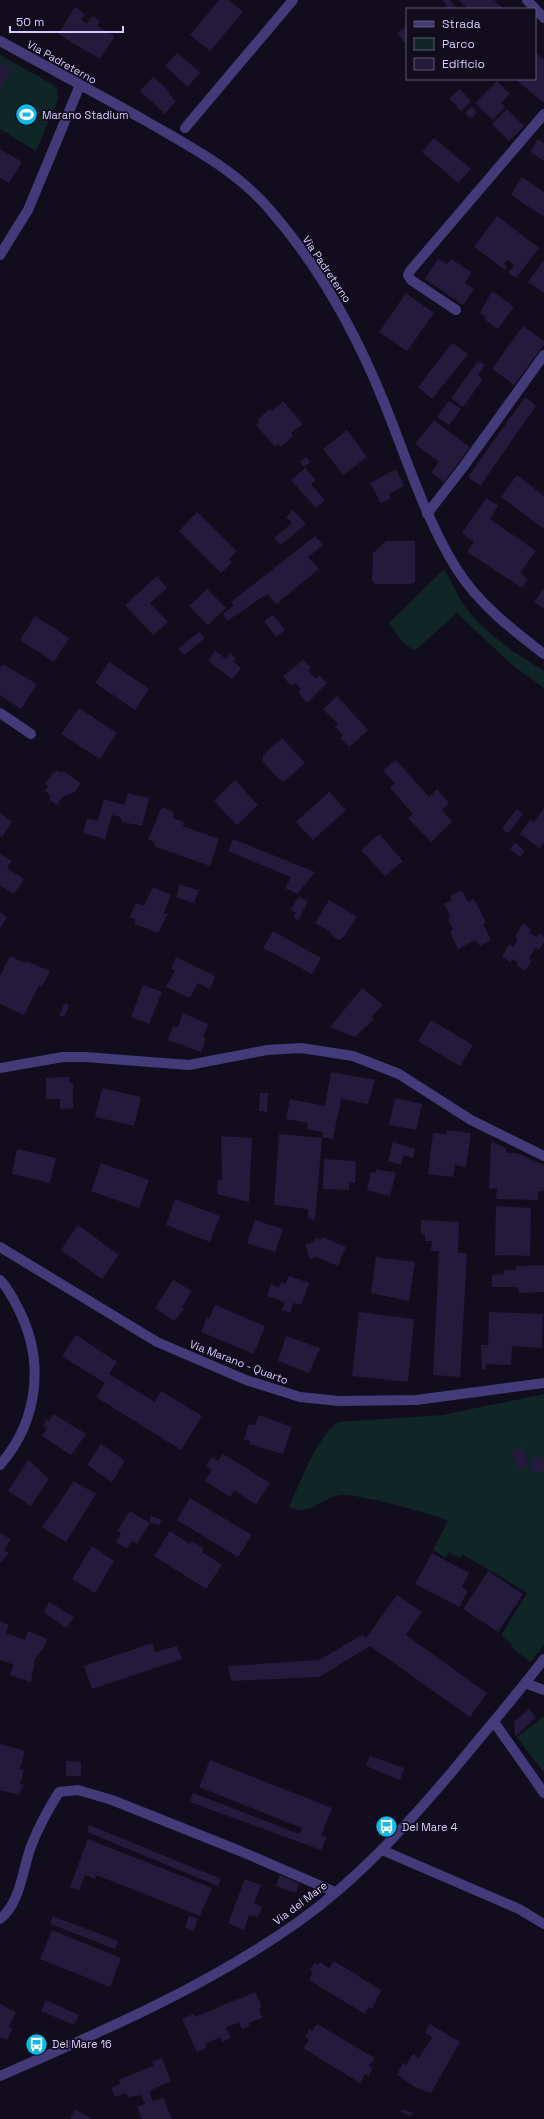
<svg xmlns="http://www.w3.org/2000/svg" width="544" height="2119" viewBox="0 0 544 2119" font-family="'Space Grotesk',sans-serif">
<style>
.green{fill:#102526}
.building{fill:#241a3c}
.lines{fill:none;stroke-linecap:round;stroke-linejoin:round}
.minor{stroke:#433a79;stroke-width:10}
.tertiary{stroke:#433a79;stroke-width:10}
.labels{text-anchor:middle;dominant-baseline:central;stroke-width:3.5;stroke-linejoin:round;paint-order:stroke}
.street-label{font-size:11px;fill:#d6cbfc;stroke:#110d1d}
.poi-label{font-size:11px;fill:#d6cbfc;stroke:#110d1d;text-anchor:start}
</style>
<rect width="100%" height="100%" fill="#110d1d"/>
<path class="green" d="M0 55 52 84 57 89 58 100 36 151 0 129Z
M444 569C451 580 456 593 463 604 484 633 514 652 544 671V688L511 664 457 613 418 648 414 650 403 643 389 623Z
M544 1394V1645L530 1662 511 1647 512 1644 501 1636 527 1593 462 1554 460 1558 449 1552 446 1558 433 1550 448 1521C434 1514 354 1493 340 1495 319 1498 311 1517 289 1507 301 1481 316 1438 338 1422L442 1415Z
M544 1716V1773L517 1737Z"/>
<path class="building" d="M219 0H229L243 12 210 51 190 35Z
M442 0H449L458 9H443L447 6Z
M459 0H494L504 9H468Z
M75 7 85 14 81 20 87 24 92 16 100 21 97 26 115 36 100 59 58 34Z
M407 26V46L397 33Z
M177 53 200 72 188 87 165 66Z
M537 54 544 60V103L515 79H535V57Z
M0 63 11 70 0 90Z
M153 77 169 91 168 93 176 101 165 114 140 91Z
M497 81 510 94 501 103 505 107 493 120 475 103Z
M460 89 471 102 461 111 449 98Z
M471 106 477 112 471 119 465 113Z
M507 109 524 126 509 141 492 124Z
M434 138 471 169 458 183 422 152Z
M538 139 544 143V161L530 152Z
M0 149 22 162 9 183 0 178Z
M522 177 544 192V217L511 195Z
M497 216 539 248 516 278 508 273 514 265 508 260 504 264 507 267 505 270 474 247Z
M438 259 447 264 451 259 471 272 465 283 474 289 463 305 425 279Z
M544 260V293L528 282Z
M492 291 514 307 498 329 484 319 486 317 480 313Z
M406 293 434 313 407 351 379 332Z
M523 326 544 341V345L514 385 492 369Z
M452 343 468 354 432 399 418 387Z
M478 361 485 365 478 375 483 379 463 407 451 398Z
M525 397 536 406 480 486 468 477Z
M283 401 303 424 291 433 293 436 281 447 278 444 275 447 256 425 259 422 257 420 270 409 272 411Z
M449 401 461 409 449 425 437 417Z
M434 420 470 447 444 482 431 473 439 462 415 444Z
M347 430 367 457 343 475 323 449Z
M306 457 310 462 304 467 300 462Z
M305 468 316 480 311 484 325 500 316 508 291 480Z
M396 469 404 486 389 494 391 498 381 503 370 483Z
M517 475 544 496V529L501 497Z
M486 498 498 506 490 519 536 551 520 573 528 579 522 588 467 552 474 542 462 533Z
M293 510 306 524 281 545 274 538 292 523 286 517Z
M197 512 237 551 229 559 232 562 221 573 179 531Z
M315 536 323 545 308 557 319 569 276 604 267 594 227 621 223 614 234 605 231 602Z
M386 541H415V582L411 584H375L372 581 373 553Z
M157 576 167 588 150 603 168 622 153 635 125 605Z
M544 588V609L534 602Z
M207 589 226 608 208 625 189 606Z
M273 615 285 630 276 637 264 621Z
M35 616 69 638 54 662 20 640Z
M199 632 205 638 184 655 178 649Z
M215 651 226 659 230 653 236 658 233 661 241 668 232 679 208 661Z
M303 660 311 668 308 670 316 679 320 675 327 683 307 703 298 692 301 689 296 683 291 686 283 676Z
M109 662 149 689 135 710 95 683Z
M3 664 37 684 21 709 0 695V668Z
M337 696 368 730 349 747 340 738 343 735 335 727 338 724 323 709Z
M79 708 117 733 100 759 61 734Z
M282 738 305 763 285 781 280 780 263 762V755Z
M396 760 429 797 437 789 449 803 442 810 452 822 431 842 408 818 413 814 390 788 395 783 383 771Z
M57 770 62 773 63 771 81 783 75 792 62 797 57 805 49 799 51 796 45 791 48 786 45 784 54 772 55 773Z
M235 780 258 805 237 825 214 801Z
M329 792 346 810 313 840 296 822Z
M128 793 149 798 142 826 122 822 120 817 112 815 105 839 83 833 87 818 98 821 104 799 124 805Z
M162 807 174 812 173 818 184 822 183 826 219 839 210 866 154 846 155 843 148 839Z
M544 808V842L540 848 520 834 530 820 534 822Z
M517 809 523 814 508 833 502 828Z
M0 813 12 822 2 837 0 836Z
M379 834 403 861 385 876 361 850Z
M233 839 315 872 297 894 285 888 291 877 228 851Z
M515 843 525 851 520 857 510 849Z
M0 854 12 861 7 868 24 879 14 894 0 886Z
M180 885 199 890 194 903 176 897Z
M153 887 171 895 164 913 168 914 158 933 134 924 136 920 130 917 136 903 144 906Z
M462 890 468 902 474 899 486 923 483 924 491 940 480 946 475 940 458 949 450 932 453 930 448 919 451 917 444 904 452 900 450 896Z
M299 896 308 902 298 920 294 917 296 913 291 910Z
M329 900 357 917 344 937 339 940 330 934 331 932 315 923Z
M0 912 7 918 0 928Z
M523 923 531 929 529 933 536 937 539 933 544 937V942L539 950 535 948 529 958 532 960 525 971 517 966 518 963 512 959 510 962 502 957 509 944 514 947 518 939 515 937Z
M273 931 321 958 312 974 263 948Z
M10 956 25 963 26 961 50 971 42 986 39 985 24 1015 0 1004V976Z
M176 957 213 975 215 978 210 989 198 983 190 998 166 987 175 970 171 969Z
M143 985 162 992 149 1024 131 1017Z
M362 988 383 1005 371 1017 374 1019 355 1037 330 1027Z
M65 1003 69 1006 64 1017 59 1015Z
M183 1013 208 1024 203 1037 206 1038 201 1052 168 1040 173 1026 178 1027Z
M431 1020 473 1045 460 1066 418 1041Z
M331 1072 375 1080 368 1104 341 1099 333 1139 322 1137 323 1132 307 1129 308 1123 286 1119 290 1099 325 1106Z
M69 1077V1083H73V1108L60 1109V1099H46V1078Z
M102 1088 141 1097 134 1126 95 1117Z
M260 1093H268L267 1112 259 1111Z
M395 1098 422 1104 416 1130 389 1125Z
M447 1130 471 1133 466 1167 455 1165 453 1177 428 1174 433 1133 446 1134Z
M279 1134 322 1138 315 1220 308 1218V1209L274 1205Z
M221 1136 252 1138 249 1202 217 1194 218 1179 222 1180Z
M491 1141 506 1148V1153H517L544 1165V1191H538V1200L496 1199 497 1188 489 1189Z
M393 1142 415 1149 413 1158 404 1155 401 1165 388 1161Z
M17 1149 56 1158 50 1183 12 1174Z
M324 1159 356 1161 355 1183 349 1182V1190L323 1189Z
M101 1163 149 1180 139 1208 91 1191Z
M376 1169 396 1173 390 1196 367 1190 371 1172 375 1173Z
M175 1199 220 1216 210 1242 166 1225Z
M496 1206 531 1208 530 1256 495 1255Z
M255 1220 283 1229 275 1252 247 1243Z
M421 1220 459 1222 458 1253H467L460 1377 433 1375 439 1251H431L432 1241H425V1234H421Z
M78 1225 119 1255 102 1279 61 1250Z
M316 1237 321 1240 322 1237 346 1247 338 1266 316 1257 310 1259 305 1245 313 1242Z
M376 1257 415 1262 409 1301 371 1293Z
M544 1265V1292L519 1293 518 1287H492V1275L504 1274 503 1270H516V1266Z
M289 1276 309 1283 301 1305 293 1303 290 1313 282 1310 285 1302 267 1296 271 1284 279 1288 281 1282 286 1284Z
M173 1280 192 1291 182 1307 184 1309 174 1321 155 1308Z
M215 1305 265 1326 254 1354 201 1332 207 1317 209 1319Z
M359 1312 414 1319 408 1382 352 1376Z
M489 1312 543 1314 542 1348 512 1346 511 1365 486 1364 485 1370 482 1369 481 1345H488Z
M76 1335 117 1362 109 1374 155 1402 161 1391 202 1416 181 1450 96 1397 105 1383 62 1356Z
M286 1336 320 1348 309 1373 278 1361Z
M54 1414 86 1434 71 1455 42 1436 47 1428 43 1426 47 1419 49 1421Z
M259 1415 292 1427 283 1454 249 1444 250 1441 244 1439 249 1424 255 1425Z
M101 1444 125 1461 112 1482 87 1465Z
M523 1446 528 1466 516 1468 512 1451Z
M223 1454 270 1483 256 1505 234 1490 230 1497 205 1481 212 1470 206 1466 212 1457 218 1461Z
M532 1457 544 1458V1472L530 1471Z
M28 1460 49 1479 31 1506 8 1491Z
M74 1481 96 1494 66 1542 42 1527Z
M190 1498 252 1535 238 1557 177 1520Z
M130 1511 150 1523 137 1544 132 1541 127 1549 116 1542 121 1533 117 1531Z
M151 1516 162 1520 159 1525 149 1522Z
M170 1531 190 1544 191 1541 204 1548 202 1552 222 1565 206 1589 154 1556Z
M0 1533 11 1539 4 1550 9 1553 0 1563Z
M92 1546 114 1561 95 1593 72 1579Z
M432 1553 469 1573 462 1587 468 1591 459 1607 415 1584Z
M488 1571 523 1594 498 1632 463 1609Z
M397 1595 422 1612 406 1635 487 1693 470 1717 370 1646 319 1677 231 1681 228 1666 319 1660 362 1635 366 1638Z
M49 1602 74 1617 66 1628 44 1612Z
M0 1621 9 1625 6 1633 25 1640 28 1631 47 1639 43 1649 35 1659 31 1682 10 1675 14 1665 0 1660Z
M152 1643 155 1652 177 1646 182 1659 92 1689 84 1666Z
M529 1709 536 1717 515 1737 514 1722Z
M0 1744 25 1751 20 1769 24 1770 20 1784 24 1785 19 1795 0 1790Z
M370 1756 404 1768 400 1780 366 1766Z
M210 1760 332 1808 321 1836 327 1837 321 1850 190 1802 193 1793 299 1834 302 1828 199 1787Z
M66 1761 81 1762V1776H66Z
M89 1825 221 1879 218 1886 87 1832Z
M88 1839 212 1888 200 1916 96 1875 95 1879 85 1875 79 1890 70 1887Z
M280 1875 299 1883 296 1893 276 1886Z
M245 1879 261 1885 254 1903 262 1907 258 1917 249 1915 244 1930 228 1923Z
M53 1916 118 1941 115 1949 50 1924Z
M189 1916 198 1919 193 1931 185 1927Z
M52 1930 121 1958 110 1987 40 1959Z
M334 1961 381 1990 372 2009 369 2007 365 2014 309 1980 313 1972 310 1970 315 1963 318 1965 320 1962 329 1968Z
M255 1992 262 2007 259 2008 262 2018 249 2023 250 2026 242 2029 239 2022 226 2028 231 2038 222 2042 221 2037 205 2044 207 2048 197 2052 182 2019 193 2014 195 2017Z
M46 2000 79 2015 74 2025 41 2011Z
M0 2004 16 2012 9 2027 12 2029 7 2040 0 2037Z
M317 2024 375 2058 369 2066 372 2068 369 2076 365 2074 360 2083 303 2048 309 2040 305 2037 309 2029 312 2031Z
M430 2024 460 2042 431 2093 417 2088 397 2075 403 2063 406 2065 413 2054 419 2058 432 2037 425 2033Z
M162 2058 171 2081 149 2091 153 2102 163 2097 172 2119H142L137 2107 145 2104 141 2095 128 2097 126 2093 115 2097 111 2088 120 2084 119 2080 154 2065 152 2062Z
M75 2109 92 2119H70Z
M402 2109 413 2113 410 2116 401 2112Z"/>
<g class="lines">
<path class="minor" d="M0 41C49 68 98 94 146 121 191 147 236 170 270 210 319 266 355 331 383 400 406 456 424 516 456 568 478 603 511 629 544 654
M185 128 293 0
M0 255 28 210 80 85
M456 310 411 280 408 275 410 271 544 114
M427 514 464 466 544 355
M0 713 31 734
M0 1068 63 1057H85L189 1065 267 1050 301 1048 353 1056 399 1074 471 1120 544 1156
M0 1247 157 1342 246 1380 300 1397 339 1401 416 1400 544 1383
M0 1280C8 1288 13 1298 18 1308 45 1360 39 1420 0 1465
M525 1683 544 1690
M494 1722 544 1793
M382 1850 519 1909 544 1924
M0 1919C22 1901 22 1868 32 1844 39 1826 49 1808 59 1792L78 1790 112 1800 240 1851 335 1892
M0 2076C103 2031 206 1987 298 1922 357 1880 405 1827 451 1773 482 1735 514 1698 544 1659"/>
<path class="tertiary" d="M527 0 544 18"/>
</g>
<defs>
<symbol id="stadium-disc" viewBox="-11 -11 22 22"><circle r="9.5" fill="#0db9e6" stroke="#110d1d"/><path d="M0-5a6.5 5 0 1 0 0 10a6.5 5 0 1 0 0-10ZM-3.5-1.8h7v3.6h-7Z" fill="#fff"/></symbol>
<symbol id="bus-disc" viewBox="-11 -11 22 22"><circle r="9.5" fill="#0db9e6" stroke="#110d1d"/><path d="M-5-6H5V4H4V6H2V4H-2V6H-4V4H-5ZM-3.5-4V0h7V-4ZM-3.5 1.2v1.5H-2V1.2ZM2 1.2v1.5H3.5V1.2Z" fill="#fff"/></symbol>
</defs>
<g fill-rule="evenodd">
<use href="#stadium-disc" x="14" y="102" width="25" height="25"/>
<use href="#bus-disc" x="374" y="1814" width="25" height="25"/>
<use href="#bus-disc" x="24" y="2032" width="25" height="25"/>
</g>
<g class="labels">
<g class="street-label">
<text transform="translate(62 62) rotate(29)">Via Padreterno</text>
<text transform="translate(327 269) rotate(56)">Via Padreterno</text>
<text transform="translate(239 1362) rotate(21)">Via Marano - Quarto</text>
<text transform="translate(300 1903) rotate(-37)">Via del Mare</text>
</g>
<g class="poi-label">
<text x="42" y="115">Marano Stadium</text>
<text x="402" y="1827">Del Mare 4</text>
<text x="52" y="2044">Del Mare 16</text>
</g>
</g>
<rect x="406" y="8" width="130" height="72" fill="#110d1d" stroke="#605976"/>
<rect x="414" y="21" width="20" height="6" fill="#433a79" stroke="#605976"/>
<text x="442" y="28" font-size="12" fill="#d6cbfc">Strada</text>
<rect x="414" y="38" width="20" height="12" fill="#102526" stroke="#605976"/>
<text x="442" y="48" font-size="12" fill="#d6cbfc">Parco</text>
<rect x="414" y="58" width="20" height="12" fill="#241a3c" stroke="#605976"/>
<text x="442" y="68" font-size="12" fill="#d6cbfc">Edificio</text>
<path d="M10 26v6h113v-6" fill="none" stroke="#d6cbfc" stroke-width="2"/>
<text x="16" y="26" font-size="12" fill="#d6cbfc" stroke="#110d1d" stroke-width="3" paint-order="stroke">50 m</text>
</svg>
